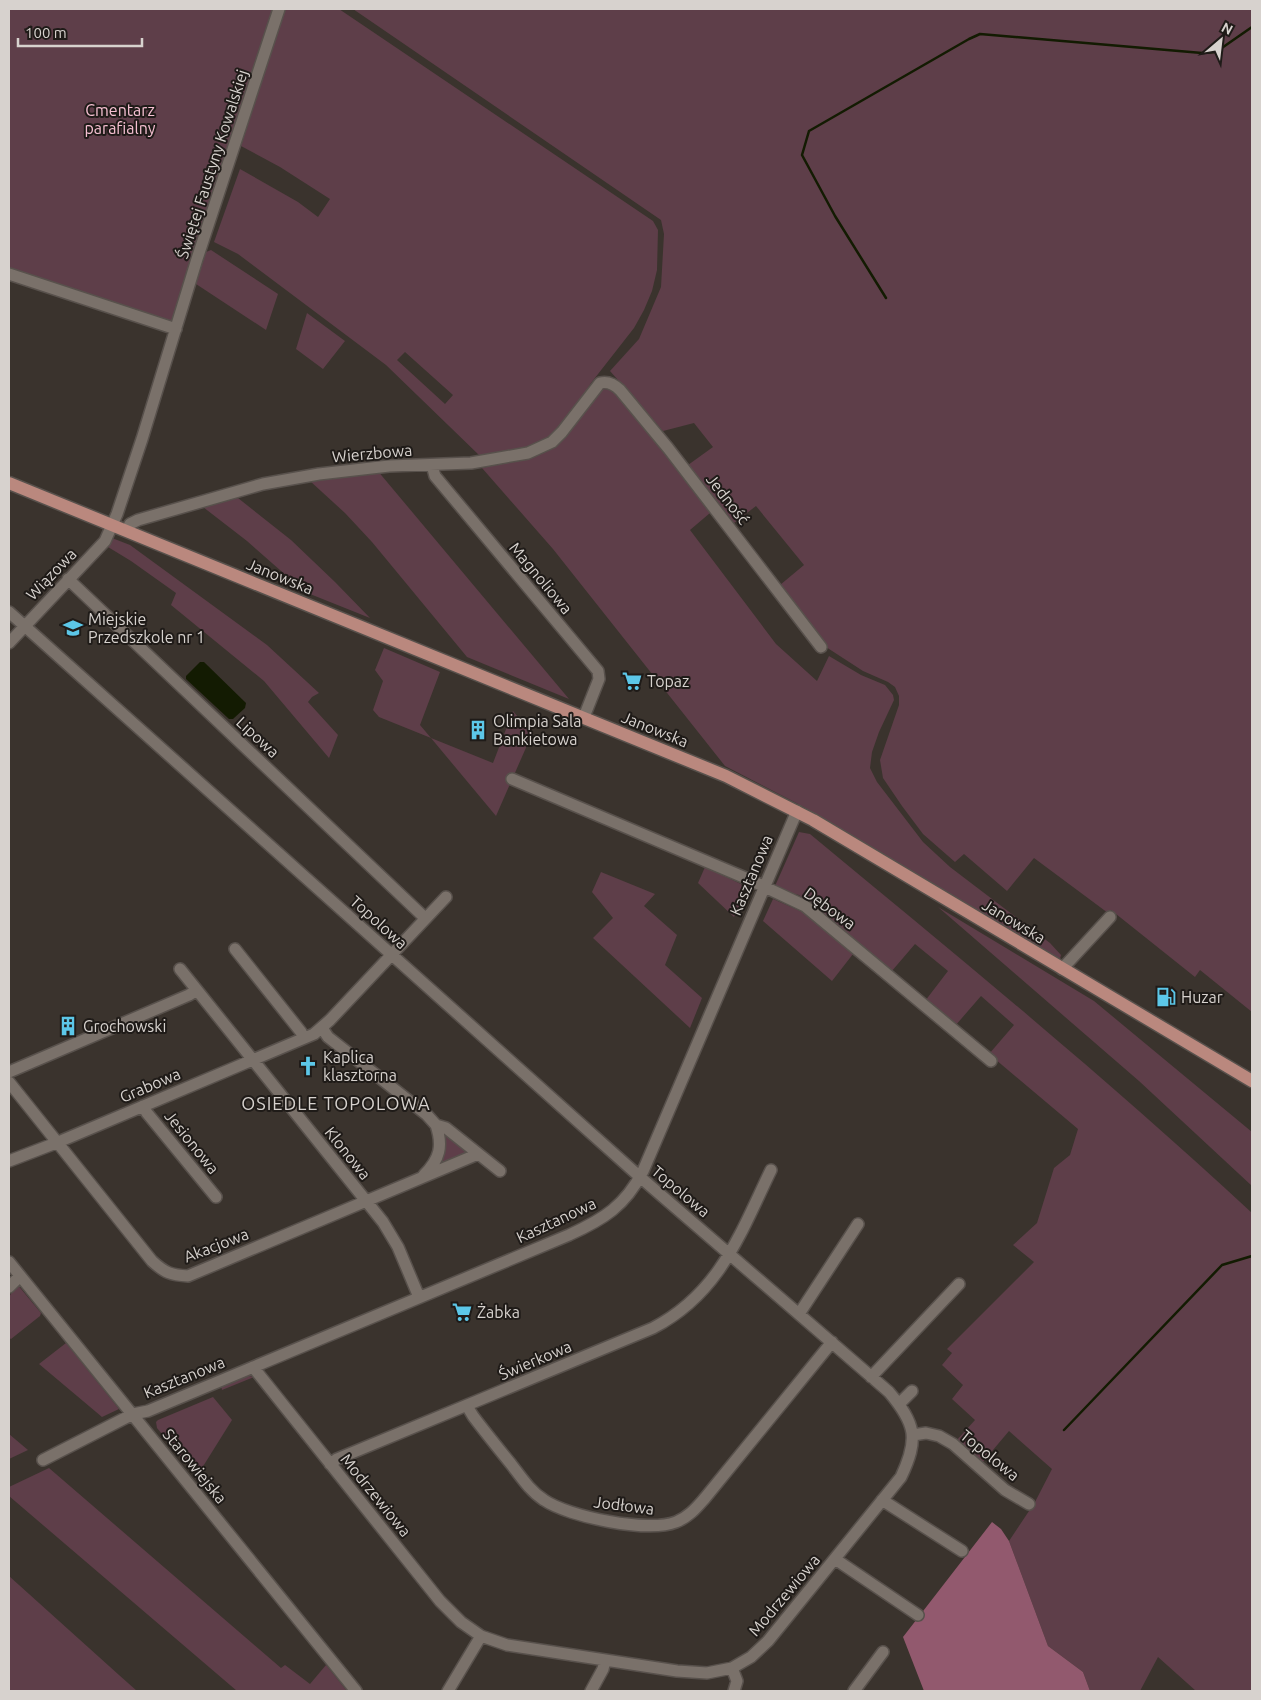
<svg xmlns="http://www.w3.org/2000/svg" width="1261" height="1700" viewBox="0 0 1261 1700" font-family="Ubuntu,sans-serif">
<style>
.green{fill:#5e3e49;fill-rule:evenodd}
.forest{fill:#92596e}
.water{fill:#131b02}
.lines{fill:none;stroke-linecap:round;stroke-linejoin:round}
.stream{stroke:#131b02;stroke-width:2.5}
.minor-casing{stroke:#58514c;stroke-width:14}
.major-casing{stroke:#58514c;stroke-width:15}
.minor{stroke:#7a716a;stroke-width:11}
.major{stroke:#ba887e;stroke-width:12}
.labels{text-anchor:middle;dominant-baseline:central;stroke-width:4;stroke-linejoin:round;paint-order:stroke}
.park-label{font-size:16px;fill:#f6c0d2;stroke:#1f1b18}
.street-label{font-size:16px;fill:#d7d2ce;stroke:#1f1b18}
.poi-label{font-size:16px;fill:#d7d2ce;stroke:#1f1b18;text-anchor:start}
.neighbourhood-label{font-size:18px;letter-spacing:1px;fill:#d7d2ce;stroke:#1f1b18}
</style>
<rect width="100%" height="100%" fill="#3a332d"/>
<path class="green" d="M9 9H273L172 321 9 268Z
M285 9H339L653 221 658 230 657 270 652 291 644 310 634 328 591 383 570 416 555 435 533 449 480 456 386 365 238 254 214 242 240 169 298 202 318 217 330 199 280 167 241 146ZM405 352 453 395 445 404 397 360Z
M353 9H1252V1012L1200 970 1195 977 1111 910 1108 913 1034 858 1007 891 964 854 955 862 923 834 902 806 883 778 880 760 899 705V696L895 687 888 682 863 671 826 647 780 585 804 565 756 506 734 523 688 465 713 447 694 423 663 431 610 371 639 339 661 287 664 234 661 220Z
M211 250 278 294 266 330 196 284 206 252Z
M307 313 345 341 323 369 296 349Z
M603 389 612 390 619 395 710 513 690 530 776 644 817 681 829 656 861 675 885 685 893 695 894 700 879 732 872 752 870 768 877 782 923 842 950 867 1050 943 1061 955 1060 959 802 806 725 766 553 549 482 468C513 461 548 456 570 431 582 418 586 396 603 389Z
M378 471 382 476 569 699 467 657 372 542 345 513 310 481Z
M238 498 291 540 335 582 370 618 305 592 247 541 203 507Z
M112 538 130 545 267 645 319 693 312 697 308 702 338 735 329 758 264 681 171 605 176 593 131 561 108 547Z
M384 648 440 672 420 725 431 738 493 763 513 711 532 734 496 816 431 738 379 717 373 710 383 681 375 670Z
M799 832 810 834C960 958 1110 1081 1252 1213V1691H1196L1158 1657 1140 1691H1090L1083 1672 1048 1646 1009 1541 1035 1502 1052 1469 1009 1431 982 1463 956 1441 975 1420 952 1399 963 1385 942 1365 952 1353 947 1349 1034 1262 1013 1245 1037 1223 1054 1168 1070 1155 1078 1129 989 1054 1014 1025 981 996 955 1026 925 1001 948 971 915 944 891 972 799 895 782 891 775 886Z
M705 867 741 884 745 895 734 917 698 883Z
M601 872 655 894 644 906 677 935 665 965 702 998 690 1028 593 938 613 918 592 892Z
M773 899 805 913 853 954 832 981 763 921Z
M938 907 1094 1001 1252 1132V1186L1139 1081Z
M444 1131 472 1152 439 1165Z
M17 1284 41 1313 40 1316 11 1339 9 1338V1297Z
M66 1343 119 1409 102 1417 39 1364Z
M244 1375 254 1377 222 1390 221 1386Z
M213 1397 232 1420 197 1476 157 1428 156 1422 158 1420Z
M9 1434 28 1450 9 1459Z
M49 1468 281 1668 285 1665 310 1684 326 1665 347 1691H237L9 1496V1487Z
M9 1576 119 1675 137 1691H9Z"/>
<path class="forest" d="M992 1522 1001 1529 1009 1541 1048 1646 1083 1672 1090 1691H924L903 1637Z"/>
<path class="water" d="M200 662H204L246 703 245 708 233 719H229L186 679V676Z"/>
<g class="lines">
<path class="stream" d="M886 298 835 216 802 155 809 131 969 39 980 34 1202 53 1216 52 1252 27
M1064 1430 1222 1265 1252 1256"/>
<defs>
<path id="minor" d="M9 274 176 329
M432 465 435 476 598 671 599 679 584 717
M127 531 130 524 138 520 263 484 319 474 389 466 471 463 528 453 552 442 562 432 600 383C608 381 615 385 620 390L668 448 821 647
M68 579 425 918
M9 612 640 1177 889 1392C916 1424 919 1439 901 1477L768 1641 751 1657 732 1668 707 1673 677 1671 507 1645 481 1636 461 1622 440 1601 253 1367
M9 643 105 541 117 514 142 439 197 259 279 9
M512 779 748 879 805 906 991 1061
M235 949 301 1032 303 1038
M180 969 383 1222 398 1247 419 1297
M1062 969 1110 917
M322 1028 328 1037 427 1115 436 1125 446 1128 500 1171
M9 1072 189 995 197 990
M9 1082 152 1261C165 1273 171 1275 188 1276L478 1154
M143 1106 147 1113 216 1197
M9 1161 56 1143 314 1034 330 1020 446 897
M424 1175C440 1159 443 1146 436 1125
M9 1262 356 1691
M9 1287 20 1276
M799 1314 858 1224
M871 1377 959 1284
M899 1404 912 1391
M467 1406 473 1416C485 1432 498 1448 511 1464 521 1477 530 1491 544 1500 569 1517 648 1533 676 1522 689 1517 697 1507 705 1498L832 1342
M913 1435 926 1433 939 1436 953 1444 1005 1490 1029 1504
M43 1460 133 1414 148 1411 569 1235C604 1219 625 1206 643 1171L797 811
M330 1464 337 1459 653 1328C720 1293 740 1234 771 1170
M882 1500 962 1551
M835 1559 918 1615
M732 1668 737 1681 734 1691
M448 1691 481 1636
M591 1691 603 1669 605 1660
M854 1691 883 1652"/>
<path id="major" d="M9 483 726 776 813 820 1252 1081"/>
</defs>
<use href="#minor" class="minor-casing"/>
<use href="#major" class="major-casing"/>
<use href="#minor" class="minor"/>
<use href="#major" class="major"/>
</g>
<defs>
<symbol id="school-bare" viewBox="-9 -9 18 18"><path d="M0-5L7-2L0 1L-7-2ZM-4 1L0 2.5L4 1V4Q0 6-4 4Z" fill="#5cc7e8" stroke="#1f1b18" stroke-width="2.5" paint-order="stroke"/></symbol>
<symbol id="supermarket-bare" viewBox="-9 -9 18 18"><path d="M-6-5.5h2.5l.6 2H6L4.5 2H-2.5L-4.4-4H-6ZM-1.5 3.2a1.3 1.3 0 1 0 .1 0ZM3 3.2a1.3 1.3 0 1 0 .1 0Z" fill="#5cc7e8" stroke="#1f1b18" stroke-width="2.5" paint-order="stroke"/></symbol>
<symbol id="building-bare" viewBox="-9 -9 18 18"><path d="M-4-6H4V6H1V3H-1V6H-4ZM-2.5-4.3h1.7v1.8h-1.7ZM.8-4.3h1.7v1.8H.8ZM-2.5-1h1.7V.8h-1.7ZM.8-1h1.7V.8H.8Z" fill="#5cc7e8" stroke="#1f1b18" stroke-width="2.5" paint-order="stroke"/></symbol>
<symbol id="fuel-bare" viewBox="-9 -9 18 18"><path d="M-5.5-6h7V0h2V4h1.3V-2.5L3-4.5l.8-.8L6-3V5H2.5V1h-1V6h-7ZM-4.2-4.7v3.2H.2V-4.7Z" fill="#5cc7e8" stroke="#1f1b18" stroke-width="2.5" paint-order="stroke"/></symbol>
<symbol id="church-bare" viewBox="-9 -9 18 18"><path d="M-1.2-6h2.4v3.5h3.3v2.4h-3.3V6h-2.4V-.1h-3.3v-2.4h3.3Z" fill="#5cc7e8" stroke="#1f1b18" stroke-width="2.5" paint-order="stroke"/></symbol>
</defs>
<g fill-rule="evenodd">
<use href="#school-bare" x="59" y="614" width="28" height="28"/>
<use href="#supermarket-bare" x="618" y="667" width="28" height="28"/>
<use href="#building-bare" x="464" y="716" width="28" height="28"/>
<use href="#fuel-bare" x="1152" y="983" width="28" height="28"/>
<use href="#building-bare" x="54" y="1012" width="28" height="28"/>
<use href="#church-bare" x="294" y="1052" width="28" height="28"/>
<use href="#supermarket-bare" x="448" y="1298" width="28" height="28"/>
</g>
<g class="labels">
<g class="park-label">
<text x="120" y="110">Cmentarz<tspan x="120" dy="18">parafialny</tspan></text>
</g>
<g class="street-label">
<text transform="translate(212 164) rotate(-72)">Świętej Faustyny Kowalskiej</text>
<text transform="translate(372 453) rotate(-5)">Wierzbowa</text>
<text transform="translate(728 499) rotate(52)">Jedność</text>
<text transform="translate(51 574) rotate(-46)">Wiązowa</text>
<text transform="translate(280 576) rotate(22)">Janowska</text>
<text transform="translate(541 578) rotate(50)">Magnoliowa</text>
<text transform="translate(655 729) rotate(22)">Janowska</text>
<text transform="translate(258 737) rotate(43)">Lipowa</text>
<text transform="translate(751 875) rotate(-67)">Kasztanowa</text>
<text transform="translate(830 908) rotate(36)">Dębowa</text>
<text transform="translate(1014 921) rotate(31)">Janowska</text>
<text transform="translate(379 922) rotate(42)">Topolowa</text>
<text transform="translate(150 1085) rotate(-23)">Grabowa</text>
<text transform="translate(192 1142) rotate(51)">Jesionowa</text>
<text transform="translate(348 1153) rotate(51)">Klonowa</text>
<text transform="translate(681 1191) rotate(40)">Topolowa</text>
<text transform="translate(556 1220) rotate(-25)">Kasztanowa</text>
<text transform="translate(216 1245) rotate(-21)">Akacjowa</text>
<text transform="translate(535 1360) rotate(-23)">Świerkowa</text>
<text transform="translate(184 1377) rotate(-22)">Kasztanowa</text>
<text transform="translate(990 1455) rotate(39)">Topolowa</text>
<text transform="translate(195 1466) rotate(51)">Starowiejska</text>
<text transform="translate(376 1495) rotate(51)">Modrzewiowa</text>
<text transform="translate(624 1505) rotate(7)">Jodłowa</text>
<text transform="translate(784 1595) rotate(-50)">Modrzewiowa</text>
</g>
<g class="poi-label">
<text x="88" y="619">Miejskie<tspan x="88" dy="18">Przedszkole nr 1</tspan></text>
<text x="647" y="681">Topaz</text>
<text x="493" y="721">Olimpia Sala<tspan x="493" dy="18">Bankietowa</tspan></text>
<text x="1181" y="997">Huzar</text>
<text x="83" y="1026">Grochowski</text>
<text x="323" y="1057">Kaplica<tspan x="323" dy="18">klasztorna</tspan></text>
<text x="477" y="1312">Żabka</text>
</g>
<g class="neighbourhood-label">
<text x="336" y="1103">OSIEDLE TOPOLOWA</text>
</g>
</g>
<rect width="1261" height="1700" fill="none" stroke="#d7d2ce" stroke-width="20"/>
<g transform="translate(1221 40) rotate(28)" stroke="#1f1b18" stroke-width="4" paint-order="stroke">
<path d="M0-4L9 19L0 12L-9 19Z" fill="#d7d2ce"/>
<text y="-8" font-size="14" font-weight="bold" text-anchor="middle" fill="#d7d2ce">N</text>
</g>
<path d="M18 38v8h124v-8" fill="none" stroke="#d7d2ce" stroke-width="2.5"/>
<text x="25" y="38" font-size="15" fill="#d7d2ce" stroke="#1f1b18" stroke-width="4" paint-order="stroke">100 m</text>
</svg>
